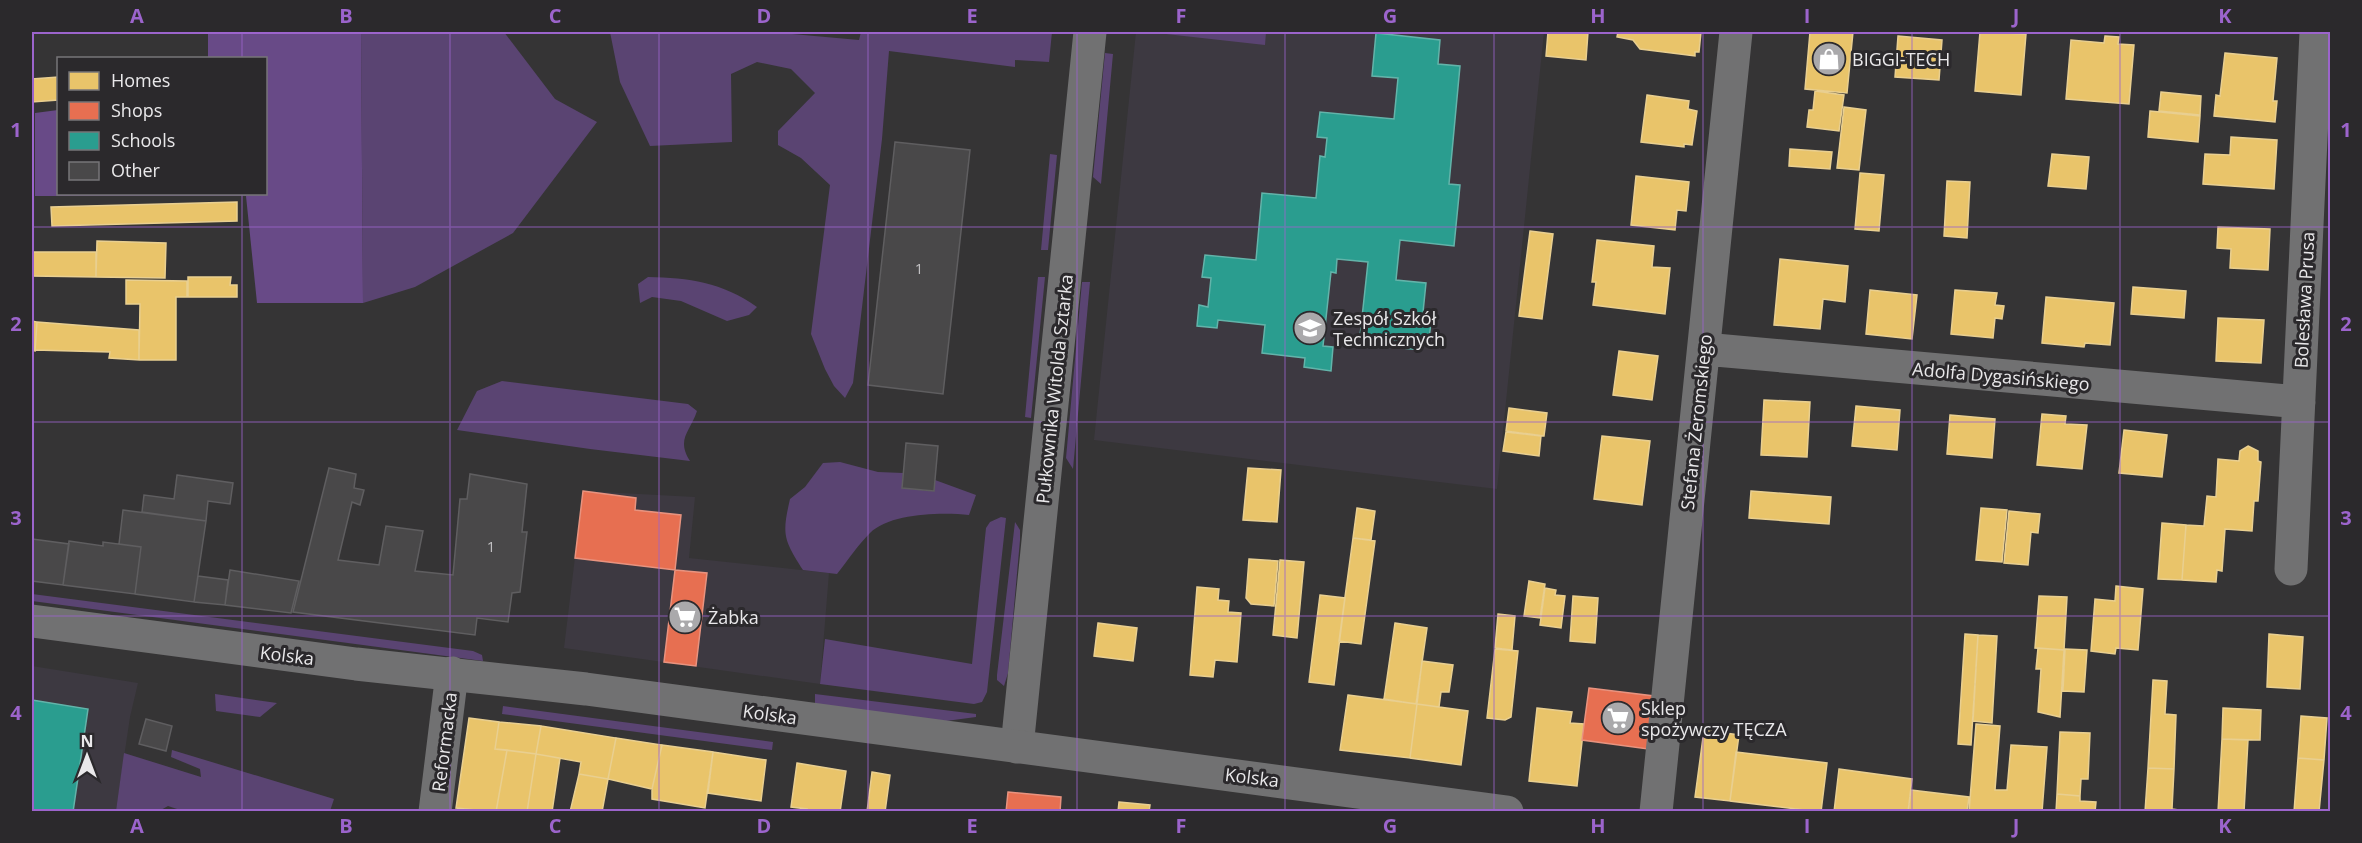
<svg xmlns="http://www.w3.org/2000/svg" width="2362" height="843" viewBox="0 0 2362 843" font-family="'Open Sans',sans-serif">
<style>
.built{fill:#3d3941}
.green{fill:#5a4472}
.forest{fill:#684a87}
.homes{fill:#e9c46a;stroke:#e9cf90;stroke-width:1.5}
.shops{fill:#e76f51;stroke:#e8937f;stroke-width:1.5}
.schools{fill:#2a9d8f;stroke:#63b4aa;stroke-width:1.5}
.building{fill:#494849;stroke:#5f5e60;stroke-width:1.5}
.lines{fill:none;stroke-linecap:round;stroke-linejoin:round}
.minor{stroke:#717172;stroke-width:33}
.tertiary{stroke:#717172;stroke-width:33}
.grid{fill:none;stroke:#9c64cc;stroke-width:1.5;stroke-opacity:0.55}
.labels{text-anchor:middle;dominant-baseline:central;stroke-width:6;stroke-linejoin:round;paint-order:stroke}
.number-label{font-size:15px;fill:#c1c0c2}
.poi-label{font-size:18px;fill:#e9e8ea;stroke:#2b292c;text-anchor:start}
.street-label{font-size:18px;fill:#e9e8ea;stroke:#2b292c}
.neatline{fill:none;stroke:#9c64cc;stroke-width:2}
.grid-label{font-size:20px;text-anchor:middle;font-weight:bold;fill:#9c64cc}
</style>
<rect width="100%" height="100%" fill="#353435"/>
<path class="built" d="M1136 32H1544L1497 489 1094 440Z
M583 491 695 497 689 558 829 573 820 684 564 648Z
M32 666 138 683 130 717 116 811H32Z"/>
<path class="green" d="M361 32H504L555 99 597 122 513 233 415 287 363 303Z
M610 32H770L859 40 861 32H1052L1049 62 1015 60V67L889 51 882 139 853 383 845 398 834 386 825 369 811 334 830 185 801 158 778 145V131L815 93 791 69 757 62 731 74 732 142 650 146 620 82Z
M1148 32H1266L1265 45Z
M1105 53 1113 54 1101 184 1093 177Z
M1050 154 1057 155 1048 250H1041Z
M648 277C689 278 722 282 757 307L749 315 727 321 681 301 652 297 640 303 638 284Z
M1038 277H1045L1031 418 1025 417Z
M1082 282H1090L1073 469 1066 458Z
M502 381 688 404 697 411C690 432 676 439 690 461L590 449 457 430 477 391Z
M840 462 878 472 903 473 902 488 933 491 935 480 976 495 969 515C942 512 890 513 870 533 858 545 848 560 837 574L803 570C783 539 782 534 790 499L805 487 823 463Z
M1001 517 1006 518 987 692 982 702 974 704 820 684 825 639 972 664 986 528 990 522Z
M1015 522 1020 530V540L1008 673 1004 686 997 680V675Z
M32 594 473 651 482 655 483 661 32 601Z
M215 694 277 703 260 717 216 711Z
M815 694 976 714V717L946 721 815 705Z
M503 706 773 742 772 750 502 714Z
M172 750 334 799 330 811 186 812 168 806 159 811H116L124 753 201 777 200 769 171 757Z"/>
<path class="forest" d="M208 32H361L363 303H257L246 196H35V113L58 110V194H266V58H208Z"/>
<path class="homes" d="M1548 32H1588L1586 60 1546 56Z
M1618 32H1701L1699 52H1695V56L1640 49 1633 40 1617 37Z
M1810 32H1853L1847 93 1805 89Z
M1980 32 2026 34 2021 95 1975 91Z
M1898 36 1942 40 1939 80 1895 77Z
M2105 36 2119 37 2118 44 2134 45 2129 104 2066 99 2071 40 2104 43Z
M2225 53 2277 58 2273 101H2277L2275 122 2214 116 2216 95 2220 96Z
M58 77V100L32 102V79Z
M1815 91 1844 95 1839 131 1807 127 1809 110H1813Z
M2161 92 2201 96 2200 115 2159 111Z
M1647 95 1689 101 1688 109 1697 111 1692 145 1684 144V147L1641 142Z
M1844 107 1866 110 1859 170 1837 168Z
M2150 111 2200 116 2198 142 2148 137Z
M2231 137 2277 140 2274 189 2203 184 2205 154 2230 155Z
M1790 149 1832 152 1830 169 1789 166Z
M2052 154 2089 157 2086 189 2048 186Z
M1860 173 1884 175 1879 231 1855 229Z
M1636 176 1689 182 1686 211 1677 210 1675 230 1631 225Z
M1947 181 1970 182 1967 238 1944 236Z
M237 202V221L52 226 51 207Z
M2218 227 2270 229 2268 270 2230 268 2231 249 2217 248Z
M1530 231 1553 234 1542 319 1519 316Z
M1597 240 1654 246 1652 267 1670 268 1665 314 1593 305 1596 282H1592Z
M97 241 166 243 165 278 96 277Z
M32 252H96V277L32 276Z
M1780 259 1848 266 1845 302 1823 299 1820 329 1774 325Z
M188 277H231L230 285H237V297H188Z
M126 280 187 281V297H176V360H139L140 304H126Z
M2133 287 2186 291 2184 318 2131 314Z
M1870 290 1917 295 1912 339 1866 334Z
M1955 290 1997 293 1995 305 2004 306 2002 319 1995 318 1993 338 1951 334Z
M2046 297 2114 303 2110 345 2085 343 2084 347 2042 343Z
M2218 318 2264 320 2261 363 2216 361Z
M32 321 37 322 35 351 32 350Z
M37 322 139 330V360L109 358 110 352 35 350Z
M1619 351 1658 356 1652 400 1613 395Z
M1764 400 1810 402 1807 457 1761 455Z
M1856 406 1900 410 1897 450 1852 446Z
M1509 408 1547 413 1544 436 1506 431Z
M2042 414 2066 416 2065 424 2087 425 2082 469 2037 465Z
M1950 415 1995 419 1992 458 1947 454Z
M2124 430 2167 435 2162 477 2119 473Z
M1506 432 1541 436 1539 456 1503 451Z
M1602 436 1650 441 1642 505 1594 499Z
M2248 446 2258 451V461L2261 462 2258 501H2254L2252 531 2225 529 2222 571 2217 570 2216 582 2182 580 2186 525 2204 526 2207 496 2216 497 2218 459 2239 461 2240 451Z
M1248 468 1281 470 1277 522 1243 520Z
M1751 491 1831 497 1829 524 1749 518Z
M1357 508 1375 511 1371 540 1353 538Z
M1981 508 2007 510 2002 562 1976 560Z
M2009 511 2040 514 2038 533 2031 532 2028 565 2004 563Z
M2162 523 2186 525 2182 580 2158 579Z
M1353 538 1375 541 1361 644 1339 641Z
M1249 559 1278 561 1274 606 1251 604 1246 598Z
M1280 560 1304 562 1297 638 1273 635Z
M1529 581 1545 584 1540 618 1524 616Z
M2116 586 2143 589 2138 650 2116 648 2115 654 2091 651 2095 599 2115 601Z
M1197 587 1219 589 1218 600 1229 601 1228 612 1241 613 1237 662 1215 660 1213 677 1190 675Z
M1545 588 1556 590 1555 595 1565 596 1561 628 1540 625Z
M1320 595 1345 598 1334 685 1309 682Z
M1573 596 1598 598 1595 643 1570 641Z
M2039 596 2067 597 2064 650 2035 648Z
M1498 614 1515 616 1512 650 1495 648Z
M1098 623 1137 628 1133 661 1094 656Z
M1395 623 1427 628 1416 704 1384 699Z
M1965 634 1978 635 1971 745 1958 744Z
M2269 634 2303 637 2300 689 2267 687Z
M1978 635 1997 636 1992 723 1973 721Z
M2038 648 2064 650 2060 717 2038 712 2041 669H2036Z
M1495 649 1518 651 1511 717 1505 720 1487 718Z
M2065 649 2087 650 2084 692 2063 691Z
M1422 661 1453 665 1449 692H1441L1439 707 1417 704Z
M2153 680 2167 681 2165 714 2176 715 2174 769 2148 768Z
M1348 695 1417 704 1410 758 1340 750Z
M1417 704 1468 711 1461 765 1410 758Z
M1537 708 1572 712 1570 723 1584 724 1577 786 1529 781Z
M2223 708 2261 710 2260 740 2222 739Z
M2301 716 2327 718 2324 760 2298 758Z
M469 718 499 722 495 749 507 750 496 812 456 808Z
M499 722 541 726 536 754 495 749Z
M1976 724 2000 726 1995 790H2007L2011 745 2047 747 2042 812H1969Z
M541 726 616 738 608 779 579 774 581 762 536 754Z
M1704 730 1739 735 1730 801 1695 797Z
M2060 732 2090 733 2088 779H2081L2080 796 2057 794Z
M616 738 662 745 652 789 608 779Z
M2222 739 2248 740 2244 812H2218Z
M662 745 713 752 705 808 652 799V789Z
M507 750 536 754 527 812H496Z
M713 752 766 760 761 801 708 793Z
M1736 752 1827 763 1821 812 1730 801Z
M536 754 560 758 552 812H527Z
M2298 758 2324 760 2319 812H2294Z
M797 763 846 771 840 812H806L807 809 791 807Z
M2148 768 2174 769 2172 809 2193 812H2145Z
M1839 769 1912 779 1908 812H1834Z
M872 772 890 775 885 812H867Z
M579 774 608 779 602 812H570Z
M1911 790 1969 797 1967 812H1908Z
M2057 794 2080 796V801L2096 802 2095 812H2056Z
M1119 802 1150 805 1149 812H1118Z"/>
<path class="shops" d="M583 491 636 498 635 510 681 515 675 570 575 558Z
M675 570 707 573 696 666 664 662Z
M1589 688 1654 696 1648 749 1582 740Z
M1008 792 1061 797 1060 812H1006Z"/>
<path class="schools" d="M1376 33 1440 40 1438 64 1460 66 1449 184 1460 185 1454 246 1400 240 1396 280 1426 283 1422 322 1431 323 1429 338 1421 337 1420 350 1403 348 1404 341 1360 336 1368 262 1337 259 1336 273 1331 272 1323 346 1333 347 1331 371 1304 367 1305 358 1262 353 1265 325 1218 320 1217 328 1197 326 1199 305 1208 307 1211 278 1202 277 1205 255 1256 260 1262 193 1316 198 1320 156 1325 157 1327 138 1317 137 1320 112 1394 119 1398 78 1372 76Z
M32 700 88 709 73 812H32Z"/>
<path class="building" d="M895 142 970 150 943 394 868 385Z
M906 443 938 446 934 491 902 488Z
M329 468 356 474 354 488 364 490 360 505 352 502 338 560 379 565 386 526 423 531 415 571 453 575 460 499H467L470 474 527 484 522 532H527L520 592 512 593 508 622 477 618 475 635 293 612Z
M177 475 233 483 230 504 208 501 206 521 142 512 144 495 174 499Z
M123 510 206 521 194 602 135 594 141 547 119 544Z
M32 539 69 544 63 585 32 581Z
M69 541 103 546V542L141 547 135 594 63 585Z
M230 570 299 581 291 613 225 605Z
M198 576 228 580 225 605 194 602Z
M146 719 172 726 166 751 139 744Z"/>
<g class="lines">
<path class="minor" d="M1704 349 2299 402
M2291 569 2316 32
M1017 747 1090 32
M435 812 452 673
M1656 812 1736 32"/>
<path class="tertiary" d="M32 621 356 664 586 689 1507 812"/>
</g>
<path class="grid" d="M242 32V58M450 32V812M659 32V812M868 32V812M1077 32V812M1285 32V812M1494 32V812M1703 32V812M1912 32V812M2120 32V812M242 194V812M32 227H2330M32 422H2330M32 616H2330"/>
<defs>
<symbol id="shop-disc" viewBox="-11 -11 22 22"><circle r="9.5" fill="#aaa9ab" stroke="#2b292c"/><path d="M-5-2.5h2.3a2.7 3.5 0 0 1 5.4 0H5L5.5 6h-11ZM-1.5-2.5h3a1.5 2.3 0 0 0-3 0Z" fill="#fff"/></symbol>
<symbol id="school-disc" viewBox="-11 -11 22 22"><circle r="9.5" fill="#aaa9ab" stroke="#2b292c"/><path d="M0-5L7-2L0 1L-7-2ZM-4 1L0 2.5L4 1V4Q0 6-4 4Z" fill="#fff"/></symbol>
<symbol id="supermarket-disc" viewBox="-11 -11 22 22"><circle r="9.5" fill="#aaa9ab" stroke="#2b292c"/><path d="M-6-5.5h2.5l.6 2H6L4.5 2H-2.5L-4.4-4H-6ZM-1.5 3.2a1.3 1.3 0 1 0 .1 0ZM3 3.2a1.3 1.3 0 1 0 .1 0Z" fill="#fff"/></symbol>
</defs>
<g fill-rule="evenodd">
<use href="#shop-disc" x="1810" y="40" width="38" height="38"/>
<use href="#school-disc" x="1291" y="309" width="38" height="38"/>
<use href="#supermarket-disc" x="666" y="598" width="38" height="38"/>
<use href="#supermarket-disc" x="1599" y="699" width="38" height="38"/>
</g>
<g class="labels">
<g class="number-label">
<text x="919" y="268">1</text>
<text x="491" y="546">1</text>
</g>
<g class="poi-label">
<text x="1852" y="59">BIGGI-TECH</text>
<text x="1333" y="318">Zespół Szkół<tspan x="1333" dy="21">Technicznych</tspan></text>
<text x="708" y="617">Żabka</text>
<text x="1641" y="708">Sklep<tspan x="1641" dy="21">spożywczy TĘCZA</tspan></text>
</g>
<g class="street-label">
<text transform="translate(2304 300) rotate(-87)">Bolesława Prusa</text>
<text transform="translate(2001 376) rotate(5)">Adolfa Dygasińskiego</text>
<text transform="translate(1054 389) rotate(-84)">Pułkownika Witolda Sztarka</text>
<text transform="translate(1696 422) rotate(-84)">Stefana Żeromskiego</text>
<text transform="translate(287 655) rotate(7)">Kolska</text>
<text transform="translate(770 714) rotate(8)">Kolska</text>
<text transform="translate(444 742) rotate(-83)">Reformacka</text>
<text transform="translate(1252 777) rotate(7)">Kolska</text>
</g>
</g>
<rect width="2362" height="843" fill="none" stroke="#2b292c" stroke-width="66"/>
<rect x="57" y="57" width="210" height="138" fill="#2b292c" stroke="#777578" stroke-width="1.5"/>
<rect x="69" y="72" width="30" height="18" fill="#e9c46a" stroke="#777578" stroke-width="1.5"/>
<text x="111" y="87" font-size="18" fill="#e9e8ea">Homes</text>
<rect x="69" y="102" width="30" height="18" fill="#e76f51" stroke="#777578" stroke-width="1.5"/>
<text x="111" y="117" font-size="18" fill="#e9e8ea">Shops</text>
<rect x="69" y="132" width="30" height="18" fill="#2a9d8f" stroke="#777578" stroke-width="1.5"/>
<text x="111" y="147" font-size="18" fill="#e9e8ea">Schools</text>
<rect x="69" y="162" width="30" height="18" fill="#494849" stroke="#777578" stroke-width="1.5"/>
<text x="111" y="177" font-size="18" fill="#e9e8ea">Other</text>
<g transform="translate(87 756)" stroke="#2b292c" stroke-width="4.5" paint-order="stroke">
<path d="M0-4.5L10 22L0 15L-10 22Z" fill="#e9e8ea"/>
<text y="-9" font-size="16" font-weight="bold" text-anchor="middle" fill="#e9e8ea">N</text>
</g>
<rect x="33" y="33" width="2296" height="777" class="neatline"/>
<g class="grid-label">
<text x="137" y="23">A</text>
<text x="346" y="23">B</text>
<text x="555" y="23">C</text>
<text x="764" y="23">D</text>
<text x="972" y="23">E</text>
<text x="1181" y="23">F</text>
<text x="1390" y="23">G</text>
<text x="1598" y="23">H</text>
<text x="1807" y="23">I</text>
<text x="2016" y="23">J</text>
<text x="2225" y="23">K</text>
<text x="16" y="137">1</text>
<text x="2346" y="137">1</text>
<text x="16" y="331">2</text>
<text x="2346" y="331">2</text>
<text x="16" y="525">3</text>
<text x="2346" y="525">3</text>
<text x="16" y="720">4</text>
<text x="2346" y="720">4</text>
<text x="137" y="833">A</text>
<text x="346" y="833">B</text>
<text x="555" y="833">C</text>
<text x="764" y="833">D</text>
<text x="972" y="833">E</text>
<text x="1181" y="833">F</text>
<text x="1390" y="833">G</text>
<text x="1598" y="833">H</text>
<text x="1807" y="833">I</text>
<text x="2016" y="833">J</text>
<text x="2225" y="833">K</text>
</g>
</svg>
